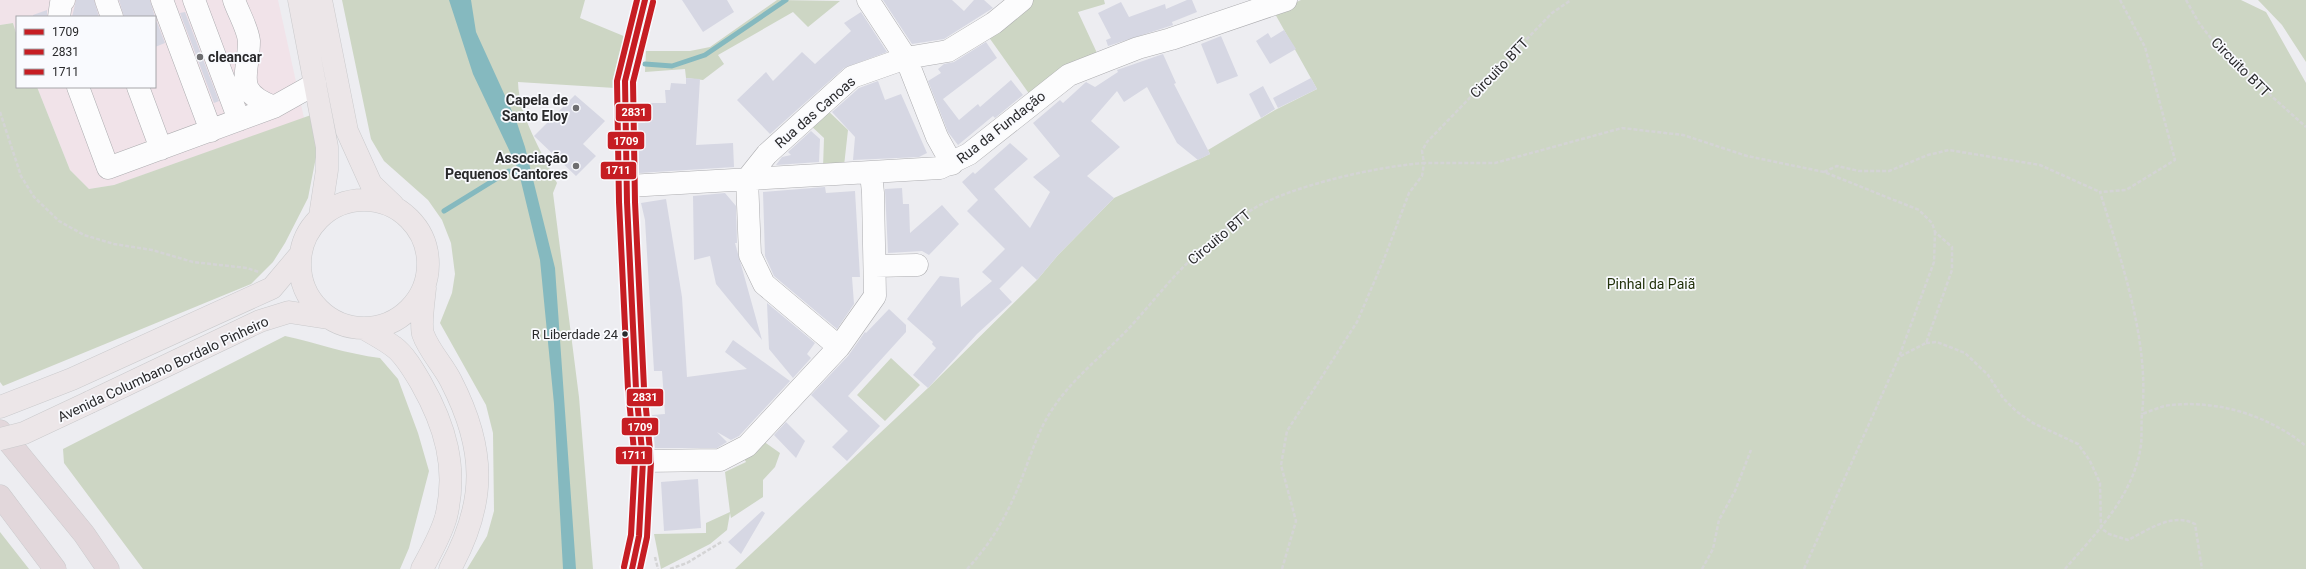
<svg xmlns="http://www.w3.org/2000/svg" width="2306" height="569" viewBox="0 0 2306 569" font-family="Roboto,sans-serif">
<style>
.commercial{fill:#f1e3e9}
.green{fill:#cdd6c4}
.water{fill:#85b9bf}
.lines{fill:none;stroke-linecap:round;stroke-linejoin:round}
.stream{stroke:#85b9bf;stroke-width:5}
.building{fill:#d6d7e3}
.minor-casing{stroke:#adadb0;stroke-width:23}
.major-casing{stroke:#cacacc;stroke-width:23}
.highway-casing{stroke:#cacacc;stroke-width:23}
.path{stroke:#d4d4d5;stroke-width:2.5;stroke-dasharray:4 2;stroke-linecap:butt}
.minor{stroke:#fcfcfd;stroke-width:22}
.major{stroke:#ece6e8;stroke-width:22}
.highway{stroke:#e2d7db;stroke-width:22}
.major-bridge-casing{stroke:#cacacc;stroke-width:23;stroke-linecap:butt}
.major-bridge{stroke:#ece6e8;stroke-width:22}
.bus-1-casing{stroke:#f9fafe;stroke-width:9}
.bus-2-casing{stroke:#f9fafe;stroke-width:9}
.bus-3-casing{stroke:#f9fafe;stroke-width:9}
.bus-1{stroke:#c61d23;stroke-width:6}
.bus-2{stroke:#c61d23;stroke-width:6}
.bus-3{stroke:#c61d23;stroke-width:6}
.poi-dot{fill:#6e6e70;stroke:#f9fafe;stroke-width:1.5}
.bus-dot{fill:#29292b;stroke:#f9fafe;stroke-width:1.5}
.labels{text-anchor:middle;dominant-baseline:central;stroke-width:3.5;stroke-linejoin:round;paint-order:stroke}
.bus-label{font-size:13px;fill:#29292b;stroke:#f9fafe;text-anchor:end}
.poi-label{font-size:14px;font-weight:bold;fill:#29292b;stroke:#f9fafe;text-anchor:end}
.street-label{font-size:14px;fill:#29292b;stroke:#f9fafe}
.park-label{font-size:14px;fill:#23320c;stroke:#f9fafe}
.line-badge{stroke:#f9fafe;stroke-width:1.5}
.badge-label{font-size:11px;text-anchor:middle;font-weight:bold;fill:#fff}
</style>
<rect width="100%" height="100%" fill="#ededf1"/>
<path class="commercial" d="M0 0H278L304 118 114 185 89 189 70 170 37 87H155V17H17V36L13 23 0 25Z"/>
<path class="green" d="M342 0H585L580 18 626 37 615 88 518 82C519 117 542 152 557 183L553 193 579 397 593 569H467L487 536 494 511 493 433 486 405 440 323 452 293 455 274 451 243 442 220 428 200 384 161 371 139Z
M777 0 840 1 808 27 793 12 718 55 724 64 703 80 686 78 685 69 645 72 646 51H690L710 47Z
M1031 0H1104L1105 4 1078 12 1097 53 1076 60 1030 95 988 36Z
M1301 0H2241L2266 12 2306 83V569H735L928 388 1037 280 1058 255 1114 198 1210 154 1208 150 1275 110 1317 89 1274 12Z
M2258 0H2306V62L2282 25Z
M13 23 17 36V87H37L70 170 89 189 114 185 311 115 317 152 308 198 285 243 273 262 251 284 3 386 0 382V25Z
M824 107 848 130 844 166 823 168 824 138 808 123Z
M285 336C317 343 347 354 380 358L398 379 418 433 429 471 409 548 400 569H143L64 463 63 449Z
M891 358 920 385 885 421 857 395Z
M763 441 780 453 775 467 763 480V497L731 518 730 513 727 530 710 544 661 569 654 534 706 533V523L730 512 725 472 746 462 742 455Z
M0 532 29 569H0Z"/>
<path class="water" d="M449 0H471L476 32 516 120 525 147 555 268 576 569H563L554 404 540 260 518 169 473 74Z"/>
<g class="lines">
<path class="stream" d="M645 64 672 66 705 55 786 0
M444 211 509 171 525 177"/>
</g>
<path class="building" d="M76 0H94L99 17H72Z
M119 0H150L155 17H124Z
M682 0H727L734 12 703 32Z
M883 0H952L964 11 974 0H984L993 8 944 39 912 44Z
M1187 0H1192L1197 12 1172 22 1173 25 1108 46 1106 40 1111 38 1098 13 1121 2 1129 17 1165 4 1166 9Z
M47 10V17H33V15Z
M185 12 219 101 214 103 180 13Z
M861 12 887 52 844 68 770 134 737 100 766 72 773 81 802 52 815 64 851 31 844 23Z
M157 22 165 43 155 47V23Z
M1284 30 1296 49 1270 64 1256 41 1268 33 1271 38Z
M1221 36 1238 76 1217 84 1201 44Z
M986 42 997 58 943 99 959 120 978 104 980 107 1011 80 1023 95 995 118 993 116 958 145 948 132 928 81 941 73 938 69 944 64 954 62Z
M1163 54 1176 83 1174 84 1210 154 1198 160 1177 143 1147 87 1124 102 1117 91 1091 121 1120 147 1087 176 1114 198 1058 255 1037 280 1022 266 999 289 993 282 1012 302 977 334 928 388 913 375 936 348 932 344 933 342 907 319 940 276 959 278 961 307 992 281 982 272 1005 249 967 211 978 200 962 182 973 172 975 174 1010 143 1028 159 994 189 1030 228 1050 192 1033 177 1060 156 1033 123 1060 100 1063 103 1086 82 1095 87 1118 72 1117 70Z
M686 78 700 79 696 145 733 143 734 167 639 173 638 123H645V103H666L665 90H670L671 83 686 84Z
M1311 78 1317 89 1278 108 1273 98Z
M878 81 885 100 901 94 927 153 919 157 853 160 855 137 832 112 859 88Z
M1263 86 1275 109 1261 118 1249 94Z
M575 95 605 121 583 144 596 156 576 176 534 136Z
M811 131 820 139 819 162 776 165 782 157 791 155 788 152Z
M825 187 826 193 855 191 860 277H852L854 304 837 329 774 276 765 256 763 192Z
M902 188 903 204H909L910 233 942 205 959 224 929 255 922 251 888 253 885 189Z
M725 193 736 206 737 243H735L762 340 716 284 710 256 694 260 693 196Z
M666 199 682 297 687 377 747 369 725 352 733 340 790 381 739 436 731 440 717 432 727 442 717 448H655L652 415 665 414 662 371H654L645 220 641 203Z
M767 303 815 343 807 354 811 358 793 378 769 349Z
M889 309 906 325V332L848 396 880 426 847 461 832 447 848 431 811 395 848 356 865 332 866 333Z
M786 422 805 441 796 458 774 435Z
M698 479 701 528 664 531 661 482Z
M762 511 765 513 741 554 728 542Z"/>
<g class="lines">
<defs>
<path id="minor" d="M106 0 112 17
M162 0 211 131
M194 0 239 120
M234 0C238 12 248 29 249 41 249 75 232 91 274 107
M868 0 906 58 937 137 952 164
M59 17 61 3 64 0
M78 87 108 168 274 107 315 84
M138 87 161 149
M747 179 767 154 852 77 906 58 948 51 994 23 1022 0
M747 179 750 255 764 284 839 347
M628 186 940 168 969 154 1069 75 1138 48 1171 39 1286 0
M875 266 917 265
M643 461 720 460 747 446 839 347 875 296 873 193 871 173"/>
<path id="major" d="M299 0 327 147V170L320 216
M321 0 347 131 371 184 393 205
M300 264a64 64 0 1 1 128 0a64 64 0 1 1-128 0Z
M425 288C424 299 420 324 423 334 429 351 443 365 451 381 486 449 487 502 450 569
M365 329C375 335 385 340 394 347 405 355 414 371 421 383 445 425 458 468 446 517 441 535 431 552 422 569
M90 402 260 321 289 312 328 318
M0 407 72 379 272 288 299 256
M632 569 639 536 643 461 636 389 627 202 625 81 645 0"/>
<path id="highway" d="M0 431 84 534 108 569
M0 496 55 569"/>
</defs>
<use href="#minor" class="minor-casing"/>
<use href="#major" class="major-casing"/>
<use href="#highway" class="highway-casing"/>
<path class="path" d="M2120 0 2145 47 2175 160 2126 190 2100 192C2121 260 2150 342 2142 414
M2186 0 2199 23 2221 51 2306 127
M0 112 21 176 34 197 59 221 84 235 114 244 152 250 193 262 247 268 259 272
M1824 172 1837 166 1859 171H1889L1928 155 1949 150 2040 165 2100 192
M1926 343 1937 342 1965 353 1988 375 2003 398 2016 411 2033 423 2078 444 2090 461 2100 483 2101 528 2109 534 2128 540C2148 530 2173 512 2195 524L2202 569
M655 557 658 569
M670 569 687 563 723 541
M967 569C989 546 1005 519 1017 490 1028 465 1034 440 1048 416 1071 378 1102 357 1131 326 1153 302 1173 275 1197 254 1214 238 1233 222 1253 209 1290 186 1379 166 1424 163L1422 151 1427 142 1552 13 1571 0
M1282 569 1296 521 1281 465 1287 431 1357 322 1384 259 1409 193 1422 176 1424 163H1495L1622 128 1683 135 1747 156 1824 172 1919 210 1932 223 1935 232 1952 247V270L1926 343 1899 357
M1702 569 1713 549 1719 520 1735 491 1751 450
M1804 569 1899 357 1934 262 1935 232
M2065 569C2097 532 2134 495 2141 445 2142 435 2141 424 2142 414 2151 411 2161 406 2171 405 2219 400 2269 416 2306 446"/>
<use href="#minor" class="minor"/>
<use href="#major" class="major"/>
<use href="#highway" class="highway"/>
<defs>
<path id="major-bridge" d="M0 439 24 433 90 402"/>
</defs>
<use href="#major-bridge" class="major-bridge-casing"/>
<use href="#major-bridge" class="major-bridge"/>
<defs>
<path id="bus-1" d="M632 569 639 536 643 461 636 389 627 202 625 81 645 0"/>
<path id="bus-2" d="M640 569 647 537 651 461 644 388 635 202 633 82 653 2"/>
<path id="bus-3" d="M624 567 631 535 635 461 628 389 619 202 617 81 637 0"/>
</defs>
<use href="#bus-1" class="bus-1-casing"/>
<use href="#bus-2" class="bus-2-casing"/>
<use href="#bus-3" class="bus-3-casing"/>
<use href="#bus-1" class="bus-1"/>
<use href="#bus-2" class="bus-2"/>
<use href="#bus-3" class="bus-3"/>
</g>
<g class="poi-dot">
<circle cx="200" cy="57" r="4"/>
<circle cx="576" cy="108" r="4"/>
<circle cx="576" cy="166" r="4"/>
</g>
<circle class="bus-dot" cx="625" cy="334" r="3.5"/>
<g class="labels">
<g class="bus-label">
<text x="618" y="334">R Liberdade 24</text>
</g>
<g class="poi-label">
<text x="208" y="57" text-anchor="start">cleancar</text>
<text x="568" y="100">Capela de<tspan x="568" dy="16">Santo Eloy</tspan></text>
<text x="568" y="158">Associação<tspan x="568" dy="16">Pequenos Cantores</tspan></text>
</g>
<g class="street-label">
<text transform="translate(2241 67) rotate(45)">Circuito BTT</text>
<text transform="translate(1499 68) rotate(-46)">Circuito BTT</text>
<text transform="translate(815 112) rotate(-41)">Rua das Canoas</text>
<text transform="translate(1001 127) rotate(-38)">Rua da Fundação</text>
<text transform="translate(1219 237) rotate(-40)">Circuito BTT</text>
<text transform="translate(163 369) rotate(-25)">Avenida Columbano Bordalo Pinheiro</text>
</g>
<g class="park-label">
<text x="1651" y="284">Pinhal da Paiã</text>
</g>
</g>
<g class="line-badge">
<rect x="615" y="103" width="37" height="19" rx="4" fill="#c61d23"/>
<rect x="607" y="131" width="38" height="19" rx="4" fill="#c61d23"/>
<rect x="600" y="161" width="37" height="19" rx="4" fill="#c61d23"/>
<rect x="626" y="388" width="38" height="19" rx="4" fill="#c61d23"/>
<rect x="621" y="417" width="38" height="19" rx="4" fill="#c61d23"/>
<rect x="615" y="446" width="38" height="19" rx="4" fill="#c61d23"/>
</g>
<g class="badge-label">
<text x="634" y="116">2831</text>
<text x="626" y="145">1709</text>
<text x="618" y="174">1711</text>
<text x="645" y="401">2831</text>
<text x="640" y="431">1709</text>
<text x="634" y="459">1711</text>
</g>
<rect x="16" y="16" width="140" height="72" fill="#f9fafe" stroke="#a6a6aa"/>
<rect x="24" y="29" width="20" height="6" fill="#c61d23" stroke="#a6a6aa"/>
<text x="52" y="36" font-size="12" fill="#29292b">1709</text>
<rect x="24" y="49" width="20" height="6" fill="#c61d23" stroke="#a6a6aa"/>
<text x="52" y="56" font-size="12" fill="#29292b">2831</text>
<rect x="24" y="69" width="20" height="6" fill="#c61d23" stroke="#a6a6aa"/>
<text x="52" y="76" font-size="12" fill="#29292b">1711</text>
</svg>
